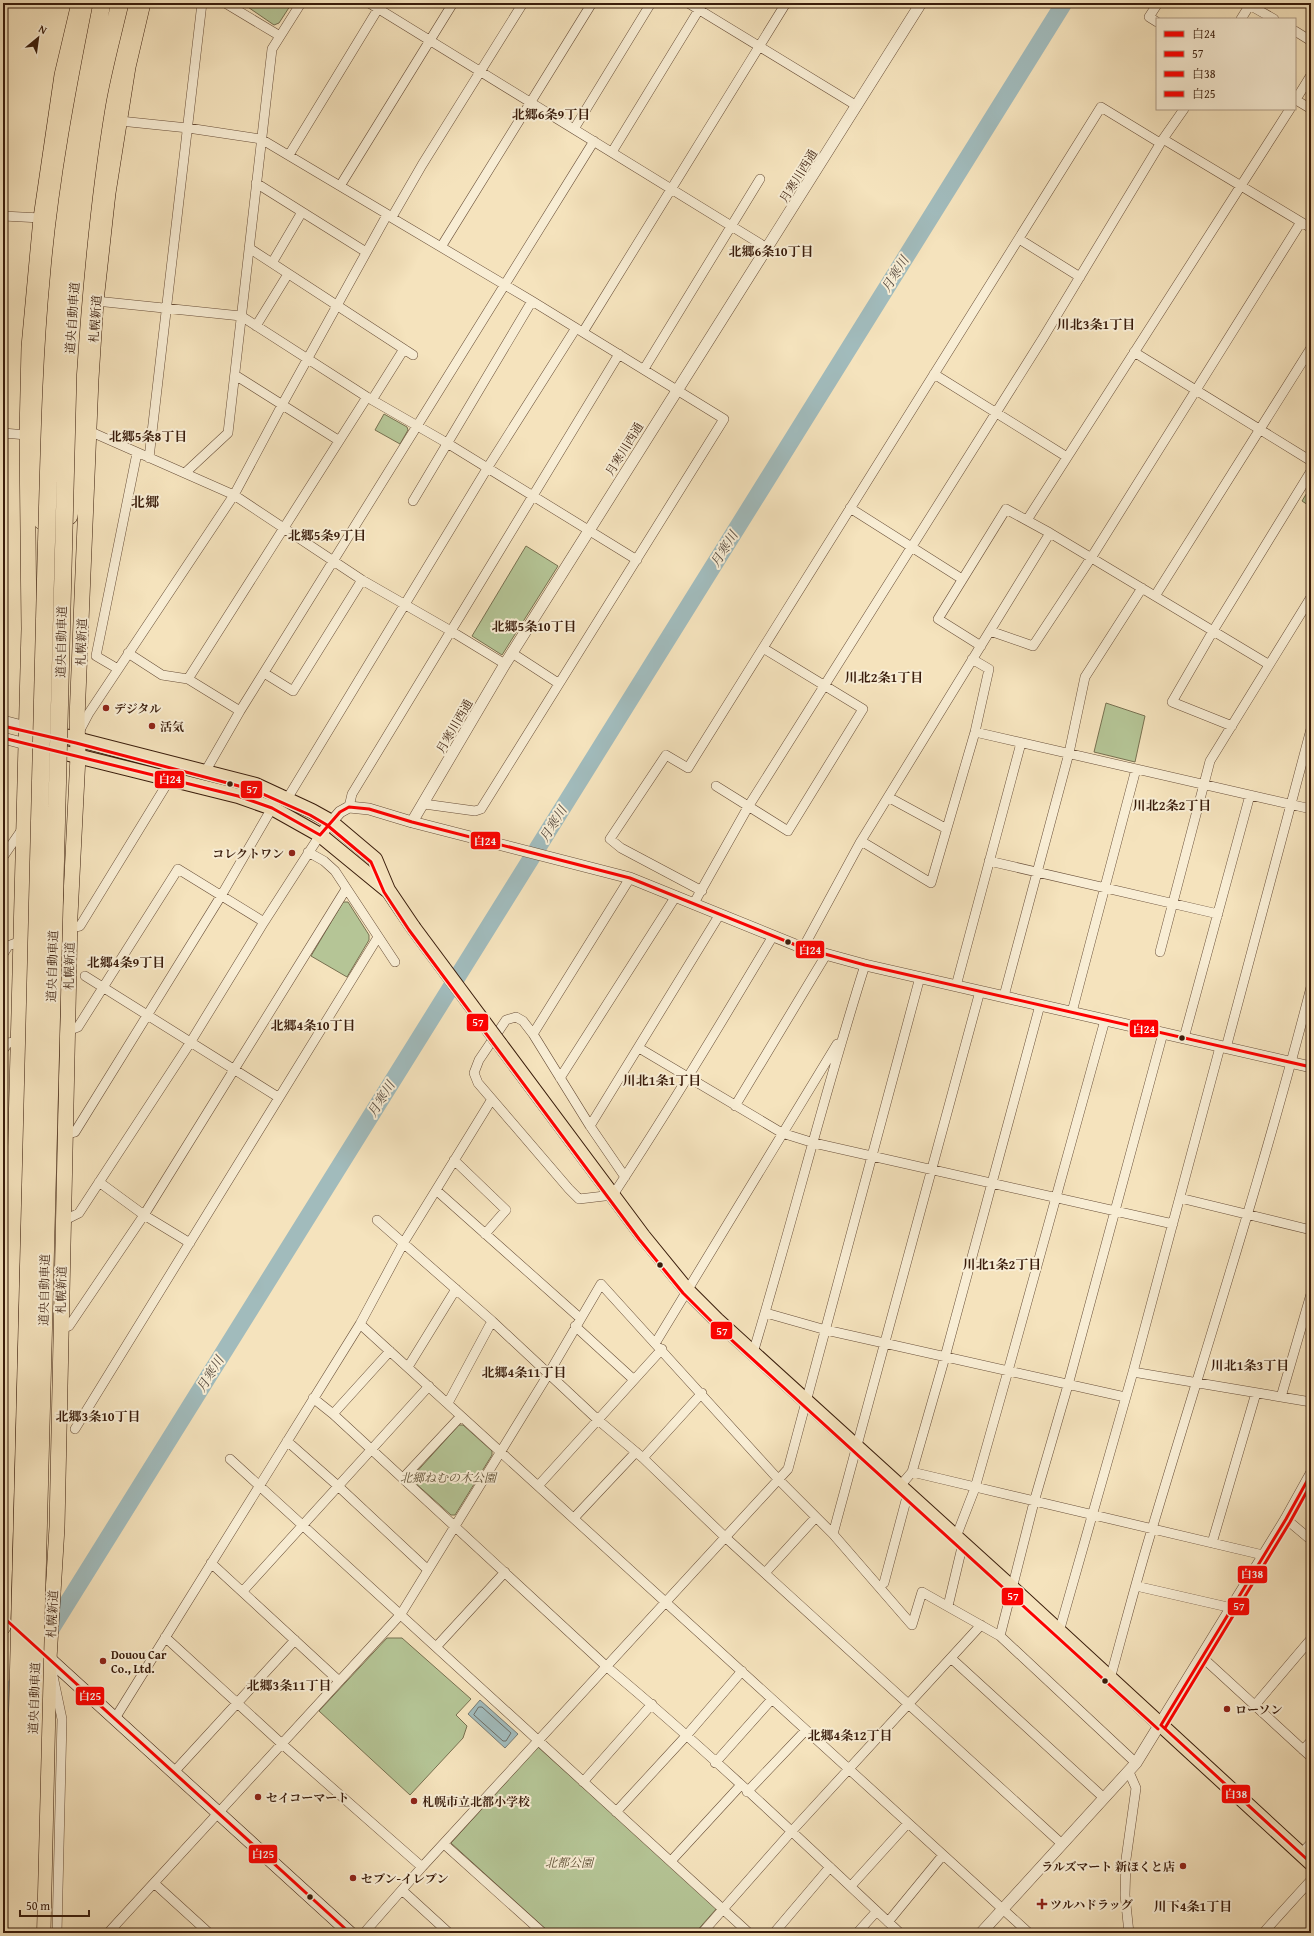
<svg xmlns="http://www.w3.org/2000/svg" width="1314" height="1936" viewBox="0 0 1314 1936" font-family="'Gentium Book Plus','Noto Serif JP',serif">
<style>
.green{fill:#b5c596;stroke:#777050}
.water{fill:#a1bbbc;stroke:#777b75}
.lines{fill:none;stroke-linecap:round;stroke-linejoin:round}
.shore{stroke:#6d6c64;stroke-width:1}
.river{stroke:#a1bbbc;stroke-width:17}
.minor-casing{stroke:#684e38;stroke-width:10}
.tertiary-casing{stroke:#684e38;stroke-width:12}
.secondary-casing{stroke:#391c0b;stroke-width:14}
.primary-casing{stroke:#391c0b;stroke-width:16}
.trunk-casing{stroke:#391c0b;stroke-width:16}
.motorway-casing{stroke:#391c0b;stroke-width:18}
.minor{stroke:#f8edd4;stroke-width:9}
.tertiary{stroke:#f8edd4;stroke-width:11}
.secondary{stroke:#f8edd4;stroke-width:13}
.primary{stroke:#f5e3bd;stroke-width:14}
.trunk{stroke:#f5e3bd;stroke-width:15}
.motorway{stroke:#f5e3bd;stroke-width:17}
.primary-bridge-casing{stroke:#391c0b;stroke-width:16;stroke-linecap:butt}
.motorway-bridge-casing{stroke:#391c0b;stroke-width:18;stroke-linecap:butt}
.primary-bridge{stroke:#f5e3bd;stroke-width:14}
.motorway-bridge{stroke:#f5e3bd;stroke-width:17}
.bus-1-casing{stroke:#f8edd4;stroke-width:6}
.bus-2-casing{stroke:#f8edd4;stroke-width:6}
.bus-3-casing{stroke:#f8edd4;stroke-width:6}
.bus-4-casing{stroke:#f8edd4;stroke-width:6}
.bus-1{stroke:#f00;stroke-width:3}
.bus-2{stroke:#f00;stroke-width:3}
.bus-3{stroke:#f00;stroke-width:3}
.bus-4{stroke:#f00;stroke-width:3}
.poi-dot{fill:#8f2418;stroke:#f8edd4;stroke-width:1.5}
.bus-dot{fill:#391c0b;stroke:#f8edd4;stroke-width:1.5}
.labels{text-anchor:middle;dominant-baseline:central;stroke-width:4;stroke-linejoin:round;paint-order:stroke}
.street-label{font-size:12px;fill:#391c0b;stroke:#f8edd4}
.poi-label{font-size:12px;font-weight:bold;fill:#391c0b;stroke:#f8edd4;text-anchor:start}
.park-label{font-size:12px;font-style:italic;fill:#5e4f35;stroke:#f8edd4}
.neighbourhood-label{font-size:13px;font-weight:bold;fill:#391c0b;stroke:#f8edd4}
.water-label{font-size:13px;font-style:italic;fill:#584c40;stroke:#f8edd4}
.quarter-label{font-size:14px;font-weight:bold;fill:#391c0b;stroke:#f8edd4}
.line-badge{stroke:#f8edd4;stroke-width:1.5}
.badge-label{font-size:11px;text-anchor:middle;font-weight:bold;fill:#fff}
</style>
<rect width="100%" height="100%" fill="#f5e3bd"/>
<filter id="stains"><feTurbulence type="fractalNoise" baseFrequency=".005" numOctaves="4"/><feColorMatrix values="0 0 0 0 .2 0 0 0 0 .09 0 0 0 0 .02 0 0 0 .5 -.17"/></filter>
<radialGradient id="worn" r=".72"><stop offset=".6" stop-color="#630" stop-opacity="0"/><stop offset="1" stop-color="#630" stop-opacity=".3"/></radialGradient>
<path class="green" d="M242 3H292L279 23 274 25Z
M384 414 407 427 408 430 400 444 375 430Z
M1311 486V507L1302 501Z
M526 546 558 566 502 655 472 636Z
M1106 703 1145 716 1135 762 1094 752Z
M343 902H348L369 935V940L347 977 311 956Z
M459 1425H463L492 1451V1455L455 1515H451L413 1481 412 1477Z
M387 1638H402L471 1699 456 1715 467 1726 463 1738 410 1795 319 1711Z
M538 1747 717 1908 695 1933H550L451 1843Z"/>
<path class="water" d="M480 1700 518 1734 505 1748 468 1714Z"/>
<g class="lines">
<path class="shore" d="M479 1707H482L511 1733 506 1741H503L474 1715Z"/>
<path class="river" d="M48 1634 1064 3
M3 1706 22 1675"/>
<defs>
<path id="minor" d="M225 3 280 36
M369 3 767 248
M688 3 857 106
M1246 3 1274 19
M1241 19 1251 3
M1157 22 1149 17 1158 3
M1295 31 1311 41
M1296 100 1311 109
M1295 101 1311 75
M120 121 188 128 261 139 392 217 422 165 523 3
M574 129 651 3
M1163 139 1311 228
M612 152 703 3
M289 155 381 4
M256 183 366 252
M340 186 453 3
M3 216 41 218
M1019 239 1080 277
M441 247 592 3
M249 248 413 355
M272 263 302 212
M96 301 241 316 367 397 447 443 637 560
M256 326 288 274
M583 332 786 3
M1134 352 1311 461
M644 369 760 179
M934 374 1067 457
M235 375 338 440
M372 400 404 349
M89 431 234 495 362 580 451 631 505 664
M3 433 27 435
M149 458 202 3
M185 473 228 433 272 49 301 3
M413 501 532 301
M850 508 962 579
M1027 520 1290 109
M1155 596 1311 348
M990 631 1033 646 1091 558 1301 222
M981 646 938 619 1006 509 1050 533 1268 664
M128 653 162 675 188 679 240 711
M512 653 558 683
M118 669 96 656 137 453
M264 673 293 691 362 580
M188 679 367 397
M1232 726 1172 702 1213 631 1311 471
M80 730 89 713 234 495 282 405 387 215 532 301 724 419 481 809 475 811 424 804
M975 732 1311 809
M205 772 240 711 594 141
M716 786 788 831 863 709 763 648
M888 797 945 828
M287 799 488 467 576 328
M349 807 352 794 619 354
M861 841 931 883 975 732 989 669 972 659
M308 852 324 861 335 871 395 962
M3 857 23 828
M989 861 1218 914
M702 891 621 848 610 839 666 755 688 768 1101 107 1160 143
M694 903 748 807 1043 338 1163 139 1184 109
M70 928 80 926 170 779
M803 948 861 841 1050 533
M1160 952 1210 761 1311 597
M3 954 8 946 21 941
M85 976 278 1097
M956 986 1021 743
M1004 996 1069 753 1085 677 1142 588
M1072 1012 1136 769
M67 1031 78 1027 178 869 264 922
M533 1034 630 878
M1184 1038 1250 795
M639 1048 782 1133 814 1143 1173 1224
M1226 1048 1311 729
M3 1050 8 1043 19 1041
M560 1078 676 896
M735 1106 826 955
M590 1126 720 914
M65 1134 75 1132 221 896 272 808
M3 1155 16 1150
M454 1160 506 1210 485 1234
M625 1177 590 1126 533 1034 523 1021 516 1017 506 1020 479 1060 474 1073 478 1083 569 1189 579 1199 613 1195C669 1110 721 1023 773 936
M99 1182 144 1215 190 1243
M436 1190 580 1318
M1180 1198 1311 1230
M377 1220 492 1321 598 1420 643 1458 725 1537 1062 1844
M63 1221 79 1213 190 1043 264 922 320 835
M766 1313 826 1330 1125 1397
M360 1324 1029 1933
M575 1326 633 1379
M60 1330 69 1326 144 1215 346 889
M656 1342 837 1044
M753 1353C792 1224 824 1094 865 965
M408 1367 456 1289
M1133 1372 1311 1402
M1281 1397 1311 1294
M313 1398 333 1414 607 1667C708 1751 804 1843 900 1933
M448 1403 492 1321
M333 1414 390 1351
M75 1429 378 937
M287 1441 338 1486 428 1570
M643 1458 702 1393
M230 1459 749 1933
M912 1472 945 1357 1040 1005
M403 1478 461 1416
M538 1486 662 1349
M900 1486 912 1472 1263 1555
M574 1518 636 1452
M1286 1519 1311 1540
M833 1534 980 991
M956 1537 975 1488 1008 1371 1105 1020
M1212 1543 1256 1393
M211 1563 338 1680
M765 1573 816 1517
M879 1586 884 1583 908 1493
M1136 1586 1232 1608
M243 1591 429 1386
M948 1606 963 1543
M1059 1632 1133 1372 1220 1047
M1000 1636 1034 1502 1068 1385 1163 1033
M165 1637 282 1744 422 1867
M436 1647 505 1572
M1202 1657 1311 1757
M952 1659 1104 1798
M53 1676 62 1719 57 1933
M1110 1679C1124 1629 1137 1578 1152 1529 1206 1348 1264 1170 1311 987
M1255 1705 1311 1639
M114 1720 360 1324 404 1242 492 1099
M1303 1750 1311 1741
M715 1763 772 1699
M1129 1772 1136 1788 1126 1859 1125 1895 1129 1933
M173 1773 295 1640
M583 1782 652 1704
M747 1792 806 1730
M616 1812 686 1736 742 1671
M444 1844 543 1933
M1301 1854 1311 1843
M671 1861 740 1786
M154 1883 209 1933
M851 1886 908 1823
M403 1891 449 1933
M888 1922 943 1855
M108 1933 401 1614 549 1373 601 1284 778 1479 833 1534 912 1625 922 1592 1000 1636 1136 1763
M364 1933 422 1867 788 1469 920 977
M702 1933 791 1832 981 1625
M774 1933 830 1867
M857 1933 876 1912
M1263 1933 1311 1880"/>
<path id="tertiary" d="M3 721 26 727
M3 738 26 744
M412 822 505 664 921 3
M320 835 340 812 349 807 369 809 412 822 630 878 803 948 865 965 1311 1067
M981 1933 1136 1763 1286 1519 1311 1474"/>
<path id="secondary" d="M44 1654 350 1933"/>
<path id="primary" d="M49 732 256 785 312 811 330 821 375 859 388 890 413 927
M49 749 238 796 272 808 320 835 387 890
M500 1044 643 1236 687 1290 717 1320 1011 1587 1311 1863"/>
<path id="trunk" d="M3 1627 29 629 27 435 29 347 41 218 62 75 79 3
M43 1933 49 1659 57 1527 70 916 78 756 77 719 91 379 96 301 108 193 128 67 143 3"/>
<path id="motorway" d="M69 516 74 489 89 254 106 111 132 3
M42 521C35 463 38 403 41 345 46 258 56 169 70 83 75 56 82 30 88 3"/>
</defs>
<use href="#minor" class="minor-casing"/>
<use href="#tertiary" class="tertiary-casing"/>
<use href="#secondary" class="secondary-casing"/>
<use href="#primary" class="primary-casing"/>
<use href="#trunk" class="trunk-casing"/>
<use href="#motorway" class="motorway-casing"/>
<use href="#minor" class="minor"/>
<use href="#tertiary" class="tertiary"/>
<use href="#secondary" class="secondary"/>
<use href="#primary" class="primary"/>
<use href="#trunk" class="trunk"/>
<use href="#motorway" class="motorway"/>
<defs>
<path id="primary-bridge" d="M413 927 500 1044"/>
<path id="motorway-bridge" d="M12 1933 46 559C49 464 50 369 59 275 67 183 84 93 102 3
M28 1933 68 374C74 283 82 194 97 104 103 70 112 37 120 3"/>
</defs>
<use href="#primary-bridge" class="primary-bridge-casing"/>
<use href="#motorway-bridge" class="motorway-bridge-casing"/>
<use href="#primary-bridge" class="primary-bridge"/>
<use href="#motorway-bridge" class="motorway-bridge"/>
<defs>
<path id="bus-1" d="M3 738 238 796 272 808 320 835 340 812 349 807 369 809 412 822 630 878 803 948 865 965 1311 1067"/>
<path id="bus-2" d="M3 726 76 743 254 790 310 815 327 825 371 862 384 892 409 930 639 1239 683 1293 714 1324 1158 1729
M1165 1728 1290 1522 1311 1484"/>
<path id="bus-3" d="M1161 1725 1286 1519 1311 1474
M1161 1725 1311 1863"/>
<path id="bus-4" d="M3 1617 350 1933"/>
</defs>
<use href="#bus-1" class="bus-1-casing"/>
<use href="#bus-2" class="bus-2-casing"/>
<use href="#bus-3" class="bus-3-casing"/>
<use href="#bus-4" class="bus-4-casing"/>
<use href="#bus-1" class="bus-1"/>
<use href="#bus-2" class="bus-2"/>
<use href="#bus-3" class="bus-3"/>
<use href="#bus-4" class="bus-4"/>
</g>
<g class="poi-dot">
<circle cx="106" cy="708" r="4"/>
<circle cx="152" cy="726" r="4"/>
<circle cx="292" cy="853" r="4"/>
<circle cx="103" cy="1661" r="4"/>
<circle cx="1227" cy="1709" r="4"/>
<circle cx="258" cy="1797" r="4"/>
<circle cx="414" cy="1801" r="4"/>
<circle cx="1183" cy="1866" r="4"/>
<circle cx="353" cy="1878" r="4"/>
<path d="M1040 1898h4v4h4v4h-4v4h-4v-4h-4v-4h4z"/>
</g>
<g class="bus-dot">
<circle cx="230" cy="784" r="3.5"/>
<circle cx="788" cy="942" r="3.5"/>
<circle cx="1182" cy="1038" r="3.5"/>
<circle cx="660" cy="1265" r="3.5"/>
<circle cx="1105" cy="1681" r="3.5"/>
<circle cx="310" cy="1897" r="3.5"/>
</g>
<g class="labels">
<g class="street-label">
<text transform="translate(798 176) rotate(-58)">月寒川西通</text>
<text transform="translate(72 318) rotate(-86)">道央自動車道</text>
<text transform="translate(95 319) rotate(-86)">札幌新道</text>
<text transform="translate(624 449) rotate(-58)">月寒川西通</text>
<text transform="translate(61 642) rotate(-89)">道央自動車道</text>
<text transform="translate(81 642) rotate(-88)">札幌新道</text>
<text transform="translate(454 726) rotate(-60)">月寒川西通</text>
<text transform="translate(52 966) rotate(-88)">道央自動車道</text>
<text transform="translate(69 966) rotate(-89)">札幌新道</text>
<text transform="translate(44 1290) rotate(-89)">道央自動車道</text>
<text transform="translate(61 1290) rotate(-89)">札幌新道</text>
<text transform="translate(52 1614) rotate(-87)">札幌新道</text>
<text transform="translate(34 1698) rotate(-88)">道央自動車道</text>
</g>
<g class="poi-label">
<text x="114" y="708">デジタル</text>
<text x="160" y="726">活気</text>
<text x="284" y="853" text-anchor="end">コレクトワン</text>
<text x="111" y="1654">Douou Car<tspan x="111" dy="14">Co., Ltd.</tspan></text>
<text x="1235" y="1709">ローソン</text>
<text x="266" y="1797">セイコーマート</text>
<text x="422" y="1801">札幌市立北都小学校</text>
<text x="1175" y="1866" text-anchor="end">ラルズマート 新ほくと店</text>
<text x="361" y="1878">セブン-イレブン</text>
<text x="1050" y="1904">ツルハドラッグ</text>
</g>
<g class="park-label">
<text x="448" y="1477">北郷ねむの木公園</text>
<text x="569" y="1862">北都公園</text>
</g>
<g class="neighbourhood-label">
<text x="551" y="114">北郷6条9丁目</text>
<text x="771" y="251">北郷6条10丁目</text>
<text x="1096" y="324">川北3条1丁目</text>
<text x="148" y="436">北郷5条8丁目</text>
<text x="327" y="535">北郷5条9丁目</text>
<text x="534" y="626">北郷5条10丁目</text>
<text x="884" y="677">川北2条1丁目</text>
<text x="1172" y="805">川北2条2丁目</text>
<text x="126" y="962">北郷4条9丁目</text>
<text x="313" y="1025">北郷4条10丁目</text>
<text x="662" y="1080">川北1条1丁目</text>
<text x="1002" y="1264">川北1条2丁目</text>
<text x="1250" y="1365">川北1条3丁目</text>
<text x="524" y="1372">北郷4条11丁目</text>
<text x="98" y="1416">北郷3条10丁目</text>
<text x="289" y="1685">北郷3条11丁目</text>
<text x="850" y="1735">北郷4条12丁目</text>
<text x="1193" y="1906">川下4条1丁目</text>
</g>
<g class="water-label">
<text transform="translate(895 274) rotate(-58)">月寒川</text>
<text transform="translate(724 549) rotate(-58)">月寒川</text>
<text transform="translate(553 824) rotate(-58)">月寒川</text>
<text transform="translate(381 1099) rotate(-58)">月寒川</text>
<text transform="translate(210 1374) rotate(-58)">月寒川</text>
</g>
<g class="quarter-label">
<text x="145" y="502">北郷</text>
</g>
</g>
<g class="line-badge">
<rect x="154" y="770" width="31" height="19" rx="4" fill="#f00"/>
<rect x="240" y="780" width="23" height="19" rx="4" fill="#f00"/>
<rect x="470" y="831" width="31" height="19" rx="4" fill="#f00"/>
<rect x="795" y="940" width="30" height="19" rx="4" fill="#f00"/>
<rect x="466" y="1013" width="23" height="19" rx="4" fill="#f00"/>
<rect x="1129" y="1019" width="30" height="19" rx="4" fill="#f00"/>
<rect x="710" y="1321" width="23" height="19" rx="4" fill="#f00"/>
<rect x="1237" y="1565" width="31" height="19" rx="4" fill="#f00"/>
<rect x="1001" y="1587" width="23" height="19" rx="4" fill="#f00"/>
<rect x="1227" y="1597" width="23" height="19" rx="4" fill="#f00"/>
<rect x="75" y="1686" width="30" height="20" rx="4" fill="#f00"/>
<rect x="1221" y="1784" width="30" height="20" rx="4" fill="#f00"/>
<rect x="248" y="1844" width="30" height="20" rx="4" fill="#f00"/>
</g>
<g class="badge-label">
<text x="170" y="783">白24</text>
<text x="252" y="793">57</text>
<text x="485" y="845">白24</text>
<text x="810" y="954">白24</text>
<text x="478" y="1026">57</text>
<text x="1144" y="1033">白24</text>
<text x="722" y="1335">57</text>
<text x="1252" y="1578">白38</text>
<text x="1013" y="1600">57</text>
<text x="1239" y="1610">57</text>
<text x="90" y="1700">白25</text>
<text x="1236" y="1798">白38</text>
<text x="263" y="1858">白25</text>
</g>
<rect width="1314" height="1936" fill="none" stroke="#f5e3bd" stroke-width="16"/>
<rect x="4" y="4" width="1306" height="1928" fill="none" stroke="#391c0b" stroke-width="2"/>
<rect x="8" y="8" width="1298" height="1920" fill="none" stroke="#391c0b"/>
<rect x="1156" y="18" width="140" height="92" fill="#f8edd4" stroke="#ac9984"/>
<rect x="1164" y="31" width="20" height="6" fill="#ff0000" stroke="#ac9984"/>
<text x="1192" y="38" font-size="12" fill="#391c0b">白24</text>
<rect x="1164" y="51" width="20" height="6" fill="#ff0000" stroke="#ac9984"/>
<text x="1192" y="58" font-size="12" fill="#391c0b">57</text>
<rect x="1164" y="71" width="20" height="6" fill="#ff0000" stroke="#ac9984"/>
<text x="1192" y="78" font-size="12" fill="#391c0b">白38</text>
<rect x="1164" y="91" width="20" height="6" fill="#ff0000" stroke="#ac9984"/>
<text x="1192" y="98" font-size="12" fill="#391c0b">白25</text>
<g transform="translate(38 38) rotate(29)" stroke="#f8edd4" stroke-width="3" paint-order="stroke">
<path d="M0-3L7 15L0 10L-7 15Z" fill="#391c0b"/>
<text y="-6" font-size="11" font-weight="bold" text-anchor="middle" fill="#391c0b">N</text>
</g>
<path d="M20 1910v6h69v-6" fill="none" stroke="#391c0b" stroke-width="2"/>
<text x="26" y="1910" font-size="12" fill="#391c0b" stroke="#f8edd4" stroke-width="3" paint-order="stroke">50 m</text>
<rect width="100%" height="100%" filter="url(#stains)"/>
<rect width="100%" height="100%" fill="url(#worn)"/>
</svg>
